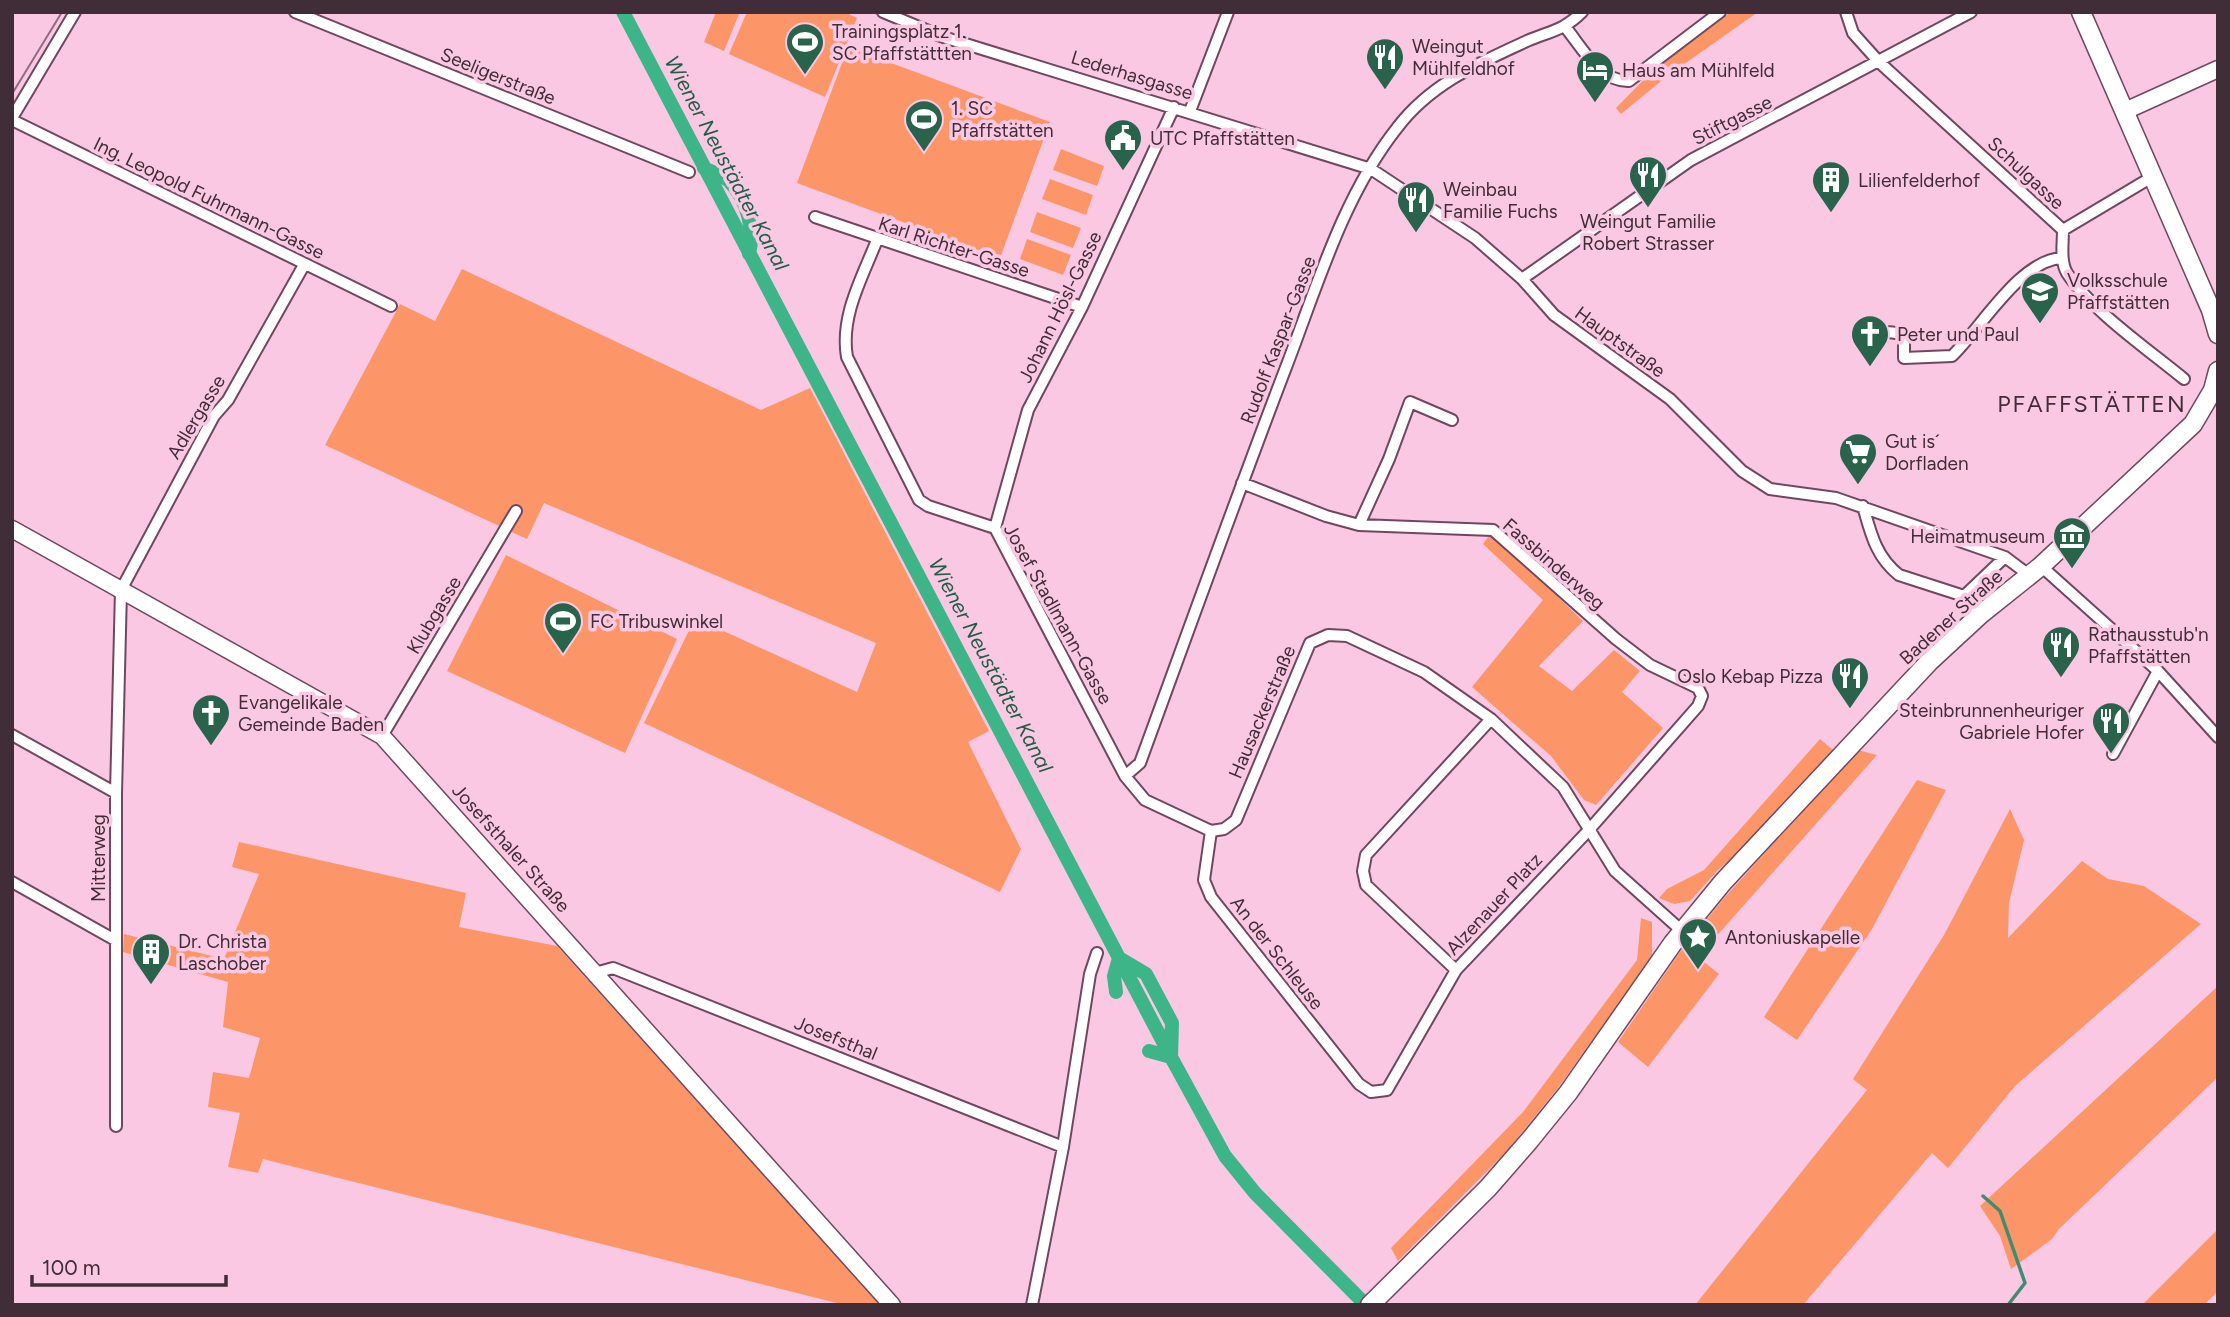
<svg xmlns="http://www.w3.org/2000/svg" width="2230" height="1317" viewBox="0 0 2230 1317" font-family="Figtree,sans-serif">
<style>
.green{fill:#fc9668}
.lines{fill:none;stroke-linecap:round;stroke-linejoin:round}
.stream{stroke:#3f8c70;stroke-width:3.5}
.canal{stroke:#3eb589;stroke-width:14}
.street-casing{stroke:#71475f;stroke-width:14}
.secondary-casing{stroke:#71475f;stroke-width:19}
.primary-casing{stroke:#71475f;stroke-width:21}
.street{stroke:#fff;stroke-width:10}
.secondary{stroke:#fff;stroke-width:16}
.primary{stroke:#fff;stroke-width:18}
.tram{stroke:#8e6e7f;stroke-width:2}
.labels{text-anchor:middle;dominant-baseline:central;stroke-width:7;stroke-linejoin:round;paint-order:stroke}
.poi-label{font-size:19px;fill:#402d37;stroke:#fac8e3;text-anchor:start}
.street-label{font-size:19px;fill:#402d37;stroke:#fac8e3}
.water-label{font-size:21px;font-style:italic;fill:#205e47;stroke:#fac8e3}
.quarter-label{font-size:23px;letter-spacing:2px;fill:#402d37;stroke:#fac8e3}
</style>
<rect width="100%" height="100%" fill="#fac8e3"/>
<path class="green" d="M716 12 739 14 724 51 704 42Z
M747 12H845L857 18 825 97 729 54Z
M1731 12H1758L1666 77 1621 114 1616 108 1664 59Z
M848 47 1050 122 1000 258 797 183Z
M1061 149 1104 166 1097 186 1053 170Z
M1050 179 1093 195 1086 215 1042 199Z
M1037 212 1081 228 1073 248 1030 232Z
M1027 239 1071 255 1063 275 1020 259Z
M462 269 761 410 810 388 989 731 968 742 1021 849 1000 892 644 723 695 618 857 692 876 643 544 503 527 539 325 445 400 304 435 321Z
M1491 533 1583 621 1539 666 1572 691 1614 650 1640 671 1622 692 1663 728 1596 805 1584 800 1551 756 1472 687 1543 600 1483 544Z
M506 555 677 639 625 753 447 671Z
M1820 739 1833 750 1754 840 1718 870 1690 901 1674 904 1659 898 1667 889 1704 870Z
M1858 750 1877 755 1698 957 1719 974 1648 1067 1618 1042 1680 952 1725 897Z
M1917 780 1946 790 1872 929 1797 1040 1764 1017Z
M2010 809 2024 840 2009 903 2008 938 2082 861 2108 879 2144 886 2201 924 2015 1086 1948 1168 1932 1153 1803 1305H1695L1867 1090 1853 1079 1944 935Z
M239 842 466 893 459 927 557 946 881 1305H845L263 1159 258 1173 228 1167 240 1113 208 1107 213 1072 249 1078 260 1038 223 1027 228 982 123 952 124 934 224 959 259 874 232 867Z
M1641 918 1652 922V956L1558 1088 1506 1152 1398 1261 1391 1248 1523 1112 1637 960Z
M2218 986V1077L2059 1229 2052 1239 2011 1269 2000 1236 1980 1206Z
M2218 1229V1291L2204 1305H2142Z"/>
<g class="lines">
<path class="stream" d="M1983 1196 2000 1211 2025 1283 2008 1305"/>
<path class="canal" d="M623 12 1171 1057 1225 1156 1255 1193 1366 1305
M704 168C712 172 722 175 729 181 747 199 755 230 749 254
M1116 992 1114 976 1119 958 1146 974 1172 1023 1171 1057 1149 1051"/>
<defs>
<path id="street" d="M295 12 689 172
M883 12 943 37 1371 169 1475 238 1522 279 1554 315 1670 399 1742 471 1770 489 1836 498 2005 557 2029 575
M1846 12 1853 33 1879 62 2063 230C2063 244 2060 261 2067 273 2092 311 2149 350 2184 379
M1566 28C1583 49 1600 82 1629 81L1720 12
M1190 111 1228 12
M12 118 75 12
M12 120 391 306
M815 217 1082 307
M2063 230 2152 177
M877 240C862 278 840 316 847 357L919 500 928 506 995 528 1125 776 1145 800 1211 831 1224 829 1236 820 1310 643 1328 635 1347 636 1424 672 1491 719 1563 787 1615 871 1682 931
M1522 279 1691 160 1971 12
M1866 344C1880 333 1887 328 1904 336V358L1952 356C1982 327 2020 260 2062 258
M1863 506C1871 534 1876 557 1899 575L1964 596 1981 614
M1359 525 1389 459 1410 402 1452 420
M995 528 1028 410 1082 307 1174 107
M2041 566 2158 671 2218 737
M1964 596 2005 557
M12 735 116 793
M382 736 516 511
M2113 754 2158 671
M1125 776 1140 763C1189 629 1237 495 1288 362 1318 283 1344 195 1397 128 1430 84 1479 63 1527 41 1550 31 1563 31 1582 12
M1211 831 1204 880 1211 897 1359 1084 1371 1092 1387 1090 1456 970 1588 831 1698 706 1702 696 1698 688 1650 665 1616 639 1493 530 1359 525 1326 516 1242 483
M12 882 115 940
M1456 970 1366 885 1363 871 1366 855 1491 719
M595 973 613 968 1063 1147
M116 1126V793L121 590 214 416 228 400 304 265
M1032 1305 1063 1147 1090 974 1097 953"/>
<path id="secondary" d="M2125 111 2218 69
M12 529 382 736 892 1305"/>
<path id="primary" d="M2081 12 2211 310 2218 334
M1370 1305 1488 1188 1529 1141 1568 1093 1673 943 1723 882 1929 662 1981 614 2041 566 2193 424 2213 390 2218 371"/>
</defs>
<use href="#street" class="street-casing"/>
<use href="#secondary" class="secondary-casing"/>
<use href="#primary" class="primary-casing"/>
<use href="#street" class="street"/>
<use href="#secondary" class="secondary"/>
<use href="#primary" class="primary"/>
<path class="tram" d="M12 94 62 12"/>
</g>
<defs>
<symbol id="stadium-pin" viewBox="-11 -11 22 30"><path d="M0 17L-7.5 6A9.5 9.5 0 1 1 7.5 6Z" fill="#29634c" stroke="#fac8e3"/><path d="M0-5a6.5 5 0 1 0 0 10a6.5 5 0 1 0 0-10ZM-3.5-1.8h7v3.6h-7Z" fill="#fff"/></symbol>
<symbol id="restaurant-pin" viewBox="-11 -11 22 30"><path d="M0 17L-7.5 6A9.5 9.5 0 1 1 7.5 6Z" fill="#29634c" stroke="#fac8e3"/><path d="M-5-6h1v4h1v-4h1v4h1v-4h1v5L-1.5 .5V6h-2V.5L-5-1ZM5-6V6H3V1.5H1.5Q1.5-4 5-6Z" fill="#fff"/></symbol>
<symbol id="hotel-pin" viewBox="-11 -11 22 30"><path d="M0 17L-7.5 6A9.5 9.5 0 1 1 7.5 6Z" fill="#29634c" stroke="#fac8e3"/><path d="M-6-4.5h1.5V1H6V5H4.5V3h-9V5H-6ZM-4 0a1.8 1.8 0 1 1 3.6 0ZM.5 0V-2.5h3Q6-2.5 6 0Z" fill="#fff"/></symbol>
<symbol id="civic-pin" viewBox="-11 -11 22 30"><path d="M0 17L-7.5 6A9.5 9.5 0 1 1 7.5 6Z" fill="#29634c" stroke="#fac8e3"/><path d="M-.6-6.5H3V-4.5H.6V-3L4-1V1h2V6H-6V1h2V-1L-.6-3ZM-1.2 2.5V6h2.4V2.5Z" fill="#fff"/></symbol>
<symbol id="building-pin" viewBox="-11 -11 22 30"><path d="M0 17L-7.5 6A9.5 9.5 0 1 1 7.5 6Z" fill="#29634c" stroke="#fac8e3"/><path d="M-4-6H4V6H1V3H-1V6H-4ZM-2.5-4.3h1.7v1.8h-1.7ZM.8-4.3h1.7v1.8H.8ZM-2.5-1h1.7V.8h-1.7ZM.8-1h1.7V.8H.8Z" fill="#fff"/></symbol>
<symbol id="school-pin" viewBox="-11 -11 22 30"><path d="M0 17L-7.5 6A9.5 9.5 0 1 1 7.5 6Z" fill="#29634c" stroke="#fac8e3"/><path d="M0-5L7-2L0 1L-7-2ZM-4 1L0 2.5L4 1V4Q0 6-4 4Z" fill="#fff"/></symbol>
<symbol id="church-pin" viewBox="-11 -11 22 30"><path d="M0 17L-7.5 6A9.5 9.5 0 1 1 7.5 6Z" fill="#29634c" stroke="#fac8e3"/><path d="M-1.2-6h2.4v3.5h3.3v2.4h-3.3V6h-2.4V-.1h-3.3v-2.4h3.3Z" fill="#fff"/></symbol>
<symbol id="supermarket-pin" viewBox="-11 -11 22 30"><path d="M0 17L-7.5 6A9.5 9.5 0 1 1 7.5 6Z" fill="#29634c" stroke="#fac8e3"/><path d="M-6-5.5h2.5l.6 2H6L4.5 2H-2.5L-4.4-4H-6ZM-1.5 3.2a1.3 1.3 0 1 0 .1 0ZM3 3.2a1.3 1.3 0 1 0 .1 0Z" fill="#fff"/></symbol>
<symbol id="museum-pin" viewBox="-11 -11 22 30"><path d="M0 17L-7.5 6A9.5 9.5 0 1 1 7.5 6Z" fill="#29634c" stroke="#fac8e3"/><path d="M0-6L6-3V-2H-6V-3ZM-5-1h2V3h-2ZM-1-1h2V3h-2ZM3-1h2V3H3ZM-6 4H6V6H-6Z" fill="#fff"/></symbol>
<symbol id="sight-pin" viewBox="-11 -11 22 30"><path d="M0 17L-7.5 6A9.5 9.5 0 1 1 7.5 6Z" fill="#29634c" stroke="#fac8e3"/><path d="M0-6L1.8-2.2L6-1.7L2.9 1.2L3.7 5.4L0 3.3L-3.7 5.4L-2.9 1.2L-6-1.7L-1.8-2.2Z" fill="#fff"/></symbol>
</defs>
<g fill-rule="evenodd">
<use href="#stadium-pin" x="783" y="20" width="44" height="60"/>
<use href="#restaurant-pin" x="1363" y="35" width="44" height="60"/>
<use href="#hotel-pin" x="1573" y="48" width="44" height="60"/>
<use href="#stadium-pin" x="902" y="97" width="44" height="60"/>
<use href="#civic-pin" x="1101" y="116" width="44" height="60"/>
<use href="#restaurant-pin" x="1626" y="153" width="44" height="60"/>
<use href="#building-pin" x="1809" y="158" width="44" height="60"/>
<use href="#restaurant-pin" x="1394" y="178" width="44" height="60"/>
<use href="#school-pin" x="2018" y="269" width="44" height="60"/>
<use href="#church-pin" x="1848" y="312" width="44" height="60"/>
<use href="#supermarket-pin" x="1836" y="430" width="44" height="60"/>
<use href="#museum-pin" x="2050" y="514" width="44" height="60"/>
<use href="#stadium-pin" x="541" y="599" width="44" height="60"/>
<use href="#restaurant-pin" x="2039" y="623" width="44" height="60"/>
<use href="#restaurant-pin" x="1828" y="654" width="44" height="60"/>
<use href="#church-pin" x="189" y="691" width="44" height="60"/>
<use href="#restaurant-pin" x="2089" y="699" width="44" height="60"/>
<use href="#sight-pin" x="1676" y="915" width="44" height="60"/>
<use href="#building-pin" x="129" y="930" width="44" height="60"/>
</g>
<g class="labels">
<g class="poi-label">
<text x="832" y="31">Trainingsplatz 1.<tspan x="832" dy="22">SC Pfaffstättten</tspan></text>
<text x="1412" y="46">Weingut<tspan x="1412" dy="22">Mühlfeldhof</tspan></text>
<text x="1622" y="70">Haus am Mühlfeld</text>
<text x="951" y="108">1. SC<tspan x="951" dy="22">Pfaffstätten</tspan></text>
<text x="1150" y="138">UTC Pfaffstätten</text>
<text x="1858" y="180">Lilienfelderhof</text>
<text x="1443" y="189">Weinbau<tspan x="1443" dy="22">Familie Fuchs</tspan></text>
<text x="1648" y="221" text-anchor="middle">Weingut Familie<tspan x="1648" dy="22">Robert Strasser</tspan></text>
<text x="2067" y="280">Volksschule<tspan x="2067" dy="22">Pfaffstätten</tspan></text>
<text x="1897" y="334">Peter und Paul</text>
<text x="1885" y="441">Gut is´<tspan x="1885" dy="22">Dorfladen</tspan></text>
<text x="2045" y="536" text-anchor="end">Heimatmuseum</text>
<text x="590" y="621">FC Tribuswinkel</text>
<text x="2088" y="634">Rathausstub'n<tspan x="2088" dy="22">Pfaffstätten</tspan></text>
<text x="1823" y="676" text-anchor="end">Oslo Kebap Pizza</text>
<text x="238" y="702">Evangelikale<tspan x="238" dy="22">Gemeinde Baden</tspan></text>
<text x="2084" y="710" text-anchor="end">Steinbrunnenheuriger<tspan x="2084" dy="22">Gabriele Hofer</tspan></text>
<text x="1725" y="937">Antoniuskapelle</text>
<text x="178" y="941">Dr. Christa<tspan x="178" dy="22">Laschober</tspan></text>
</g>
<g class="street-label">
<text transform="translate(1132 75) rotate(17)">Lederhasgasse</text>
<text transform="translate(498 76) rotate(22)">Seeligerstraße</text>
<text transform="translate(1732 120) rotate(-27)">Stiftgasse</text>
<text transform="translate(2026 173) rotate(43)">Schulgasse</text>
<text transform="translate(209 198) rotate(26)">Ing. Leopold Fuhrmann-Gasse</text>
<text transform="translate(954 247) rotate(18)">Karl Richter-Gasse</text>
<text transform="translate(1060 307) rotate(-64)">Johann Hösl-Gasse</text>
<text transform="translate(1278 340) rotate(-69)">Rudolf Kaspar-Gasse</text>
<text transform="translate(1620 342) rotate(36)">Hauptstraße</text>
<text transform="translate(196 417) rotate(-59)">Adlergasse</text>
<text transform="translate(1554 564) rotate(41)">Fassbinderweg</text>
<text transform="translate(1058 614) rotate(61)">Josef Stadlmann-Gasse</text>
<text transform="translate(434 615) rotate(-59)">Klubgasse</text>
<text transform="translate(1951 617) rotate(-42)">Badener Straße</text>
<text transform="translate(1262 712) rotate(-67)">Hausackerstraße</text>
<text transform="translate(511 848) rotate(48)">Josefsthaler Straße</text>
<text transform="translate(98 858) rotate(-90)">Mitterweg</text>
<text transform="translate(1494 904) rotate(-47)">Alzenauer Platz</text>
<text transform="translate(1277 953) rotate(52)">An der Schleuse</text>
<text transform="translate(836 1038) rotate(22)">Josefsthal</text>
</g>
<g class="water-label">
<text transform="translate(727 163) rotate(62)">Wiener Neustädter Kanal</text>
<text transform="translate(991 665) rotate(62)">Wiener Neustädter Kanal</text>
</g>
<g class="quarter-label">
<text x="2092" y="404">PFAFFSTÄTTEN</text>
</g>
</g>
<rect width="2230" height="1317" fill="none" stroke="#402d37" stroke-width="28"/>
<path d="M32 1275v10h194v-10" fill="none" stroke="#402d37" stroke-width="3.5"/>
<text x="42" y="1275" font-size="21" fill="#402d37" stroke="#fac8e3" stroke-width="5" paint-order="stroke">100 m</text>
</svg>
